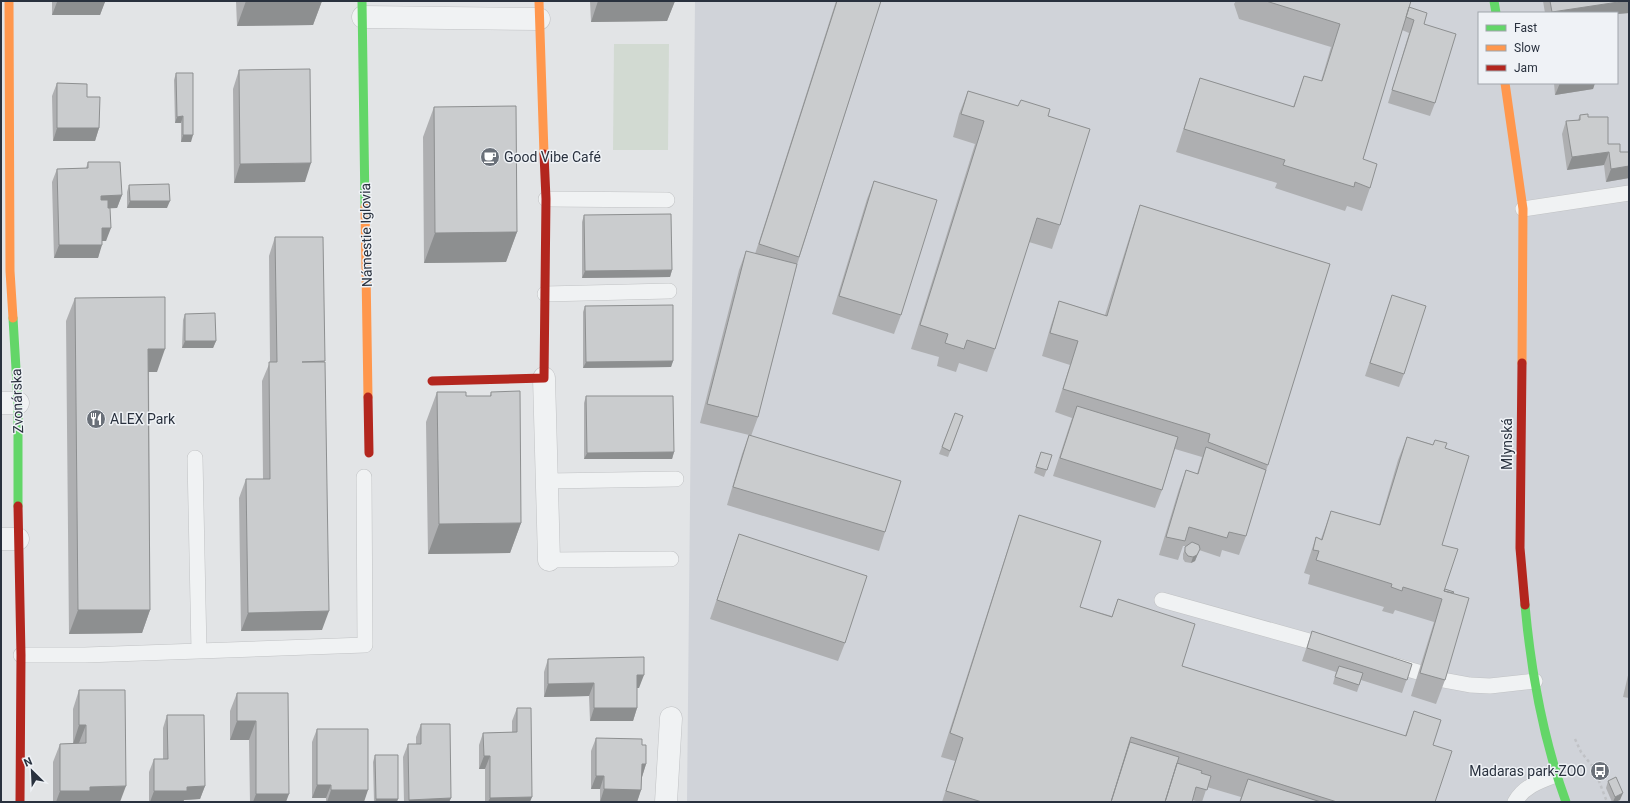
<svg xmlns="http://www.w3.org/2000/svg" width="1630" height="803" viewBox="0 0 1630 803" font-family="Roboto,sans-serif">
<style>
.built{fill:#d0d3d9;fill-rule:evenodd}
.green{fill:#d2dad2}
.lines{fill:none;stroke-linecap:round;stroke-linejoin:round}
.lane-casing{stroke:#c0c2c4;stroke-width:16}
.street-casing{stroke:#c0c2c4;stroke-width:23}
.path{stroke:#c0c2c6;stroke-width:2.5;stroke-dasharray:3 3;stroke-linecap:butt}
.lane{stroke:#f0f2f3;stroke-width:15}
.street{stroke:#f0f2f3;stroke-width:22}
.fast{stroke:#63d668;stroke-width:9}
.slow{stroke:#ff974d;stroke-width:9}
.jam{stroke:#b3261e;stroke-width:9}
.wall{fill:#aeafb1}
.shaded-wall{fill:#8d8f90}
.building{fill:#caccce;stroke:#8d8f90}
.labels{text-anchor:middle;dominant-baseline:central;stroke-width:3;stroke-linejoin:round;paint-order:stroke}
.poi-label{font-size:14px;fill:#29313e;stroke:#eff2f6;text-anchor:start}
.street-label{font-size:14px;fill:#29313e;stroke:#eff2f6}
</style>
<rect width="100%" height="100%" fill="#e2e4e6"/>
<path class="built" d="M695 1H1629V802H687ZM1479 13H1617V83H1479Z"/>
<path class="green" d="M614 44H669L668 150H613Z"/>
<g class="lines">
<defs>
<path id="lane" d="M546 199 667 200
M1523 209 1629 193
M545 294 669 291
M195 458 199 651
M547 481 676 479
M549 560 671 559
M1162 600 1327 646
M21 655H85L365 645 364 477
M1390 664 1418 672
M1443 680 1470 685 1490 686 1535 681
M1515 802C1524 786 1540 781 1556 775"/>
<path id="street" d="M363 17 539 19
M544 378 549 560
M1 403H18
M1 539H18
M666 802 671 718"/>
</defs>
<use href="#lane" class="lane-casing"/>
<use href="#street" class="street-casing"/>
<path class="path" d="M1575 739 1581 752 1594 768 1607 802"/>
<use href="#lane" class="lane"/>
<use href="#street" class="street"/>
<path class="fast" d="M362 1 365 207
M1494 1 1496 13
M13 318 18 403V506
M1525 605C1531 672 1543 739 1566 802"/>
<path class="slow" d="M9 1 10 271 13 318
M539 1 544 154
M1505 83 1523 209 1522 363
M365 207 368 397"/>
<path class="jam" d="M1522 363 1520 548 1525 605
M432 381 544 378 546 199 544 154
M368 397 369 453
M18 506 21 655 20 802"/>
</g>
<path class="wall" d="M52 1H105L100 15H52Z
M236 1H322L313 25 237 26Z
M590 1H675L667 21 591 22Z
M836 1H881L797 265 758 417 751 436 885 532 879 551 727 505 742 454 749 435 700 423 739 270 746 251 755 254Z
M1236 1H1411L1409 7 1424 24 1435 103 1430 116 1388 103 1409 33 1402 30 1363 159 1370 188 1362 211 1347 206 1345 211 1275 188 1277 183 1176 152 1192 102 1200 78 1293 107 1304 76 1321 81 1331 47 1239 19 1234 4Z
M1543 1H1629V13L1617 14V13H1545Z
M239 70 305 182 234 183 233 89Z
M176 73 191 142H181V123H175L174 80Z
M57 83 87 97 99 128 95 141H53L52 96Z
M1554 83H1595L1593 89 1555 95Z
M968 91 1048 116 1060 225 1052 249 1029 242 995 349 987 372 959 363 956 372 937 366 939 357 911 349 975 144 953 137 959 114Z
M434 107 517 232 506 262 424 263 423 137Z
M1580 115 1588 117 1608 144 1620 152H1629V178L1606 182 1604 165 1567 170 1562 134 1566 121 1578 120Z
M88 162 122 195 117 208H110L106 241H102L98 258H54L52 182 57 169 86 168Z
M874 181 901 315 894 334 832 314 867 199Z
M129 185 167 208H127V192Z
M1140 205 1330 264 1246 536 1239 555 1222 550 1220 557 1199 550 1195 561 1191 563 1185 562 1183 559V554L1186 546H1183L1178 560 1159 555 1179 489 1186 470 1197 474 1202 457 1175 449 1162 490 1155 508 1053 476 1072 418 1055 412 1070 365 1042 356 1051 325 1059 301 1105 315 1132 229Z
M584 215 672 270 670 277 582 278V222Z
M275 237 324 362 322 630 241 631 239 498 246 479H263L262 381 270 362 269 256Z
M1392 295 1404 374 1399 387 1365 376Z
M75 298 157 372H149L150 610 142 633 69 634 66 321Z
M585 306 673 361 671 367 583 368V312Z
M185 314 216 341 213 348H182L183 320Z
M437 392 466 396H490L491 392 521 523 510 553 428 554 426 422Z
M586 396 674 452 672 459H584V403Z
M955 413 963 416 948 457 939 454Z
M1407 437 1445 448 1442 545 1445 589V680L1436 704 1411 696 1434 622 1395 610 1393 614 1382 611 1384 607 1308 584 1310 575 1304 573 1316 537 1321 539 1331 511 1379 525 1398 460Z
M1041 452 1052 455 1044 477 1034 473Z
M1019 515 1080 607 1112 616 1118 599 1182 666 1405 736 1414 711 1433 745 1435 802H1239L1241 797 1207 787 1202 802H1200L1192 800V802H942L955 761 941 757 1011 539Z
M739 534 845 643 838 661 710 619Z
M1312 631 1412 664 1402 693 1361 680 1357 692 1333 684 1336 672 1302 661Z
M548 659 639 688H637V708L633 721H590L589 696 544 697V672Z
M1629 671V698L1623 697Z
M79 690 120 802H53V762L60 744 73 743V709Z
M237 693H288L286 802H250L249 740H230V711Z
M517 708 530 802H485V769H479V745L483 733 512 732V721Z
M167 715 205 786 200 799 184 800 183 802H149V772L154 759H163V728Z
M421 724 451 798 449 802H404L403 757 408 744H416V737Z
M317 729 364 802H326V798H312V742Z
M596 738 642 745 646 764 642 777 641 790 637 802H600V789H591V751Z
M375 755 397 802H374L373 762Z
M1608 781 1620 800 1615 802H1612L1606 788Z"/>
<path class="shaded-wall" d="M246 1H322L313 25 237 26Z
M387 1H506L386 2Z
M598 1H675L667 21 591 22Z
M1625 1H1629V13L1617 14V13H1551L1552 12Z
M57 2H105L100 15H52Z
M1560 83H1595L1593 89 1555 95Z
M183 116 181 123H175L177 117Z
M57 128H99L95 141H53Z
M183 135H193L191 142H181Z
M1609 152 1604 165 1567 170 1572 157Z
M311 163 305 182 234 183 240 164Z
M1629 166V178L1606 182 1611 169Z
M122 195 117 208 97 209 101 196Z
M130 201H170L167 208H127Z
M102 228H111L106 241H97Z
M517 232 506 262 424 263 435 233Z
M59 245H102L98 258H54Z
M672 270 670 277 582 278 585 271Z
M185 341H216L213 348H182Z
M148 349H165L157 372H140Z
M673 361 671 367 583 368 586 362Z
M674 452 672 459H584L587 453Z
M521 523 510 553 428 554 439 524Z
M1200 549 1195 561 1191 563 1193 557Z
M78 610H150L142 633 69 634Z
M329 611 322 630 241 631 248 613Z
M637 675H644L639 688H632Z
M594 683 589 696 544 697 548 684Z
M594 708H637L633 721H590Z
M237 721H256L249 740H230Z
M79 725H86L79 743 73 744Z
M484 756H490L485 769H479Z
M642 764H646L642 777Z
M596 776H604L600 789H591Z
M317 785H331L326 798H312Z
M126 786 120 802H56L60 791 90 787Z
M205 786 200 799 184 800 183 802H150L154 791 187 787Z
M604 789 641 790 637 802H600Z
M331 790H368L364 802H327Z
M1623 793 1620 800 1615 802H1613L1615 797Z
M256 794H289L286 802H253Z
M532 797 530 802H488L490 798Z
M451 798 449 802H408L409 800Z
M376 799H398L397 802H375Z"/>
<path class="building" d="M57 1H105V2H57Z
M837 1H881L799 257 759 244Z
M1266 1H1411L1363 159 1377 164 1370 188 1355 182 1354 187 1283 165 1285 160 1184 129 1200 78 1294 107 1304 76 1322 81 1340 24Z
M1550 1H1625L1552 12Z
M1409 7 1427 13 1424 24 1456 34 1435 103 1392 90 1414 20 1406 17Z
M310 69 311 163 240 164 239 70Z
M176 73H193V135H183V116L177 117Z
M57 83 87 84V97H100L99 128H57Z
M968 91 1018 106 1021 100 1050 109 1048 116 1090 129 1060 225 1037 218 995 349 967 340 964 349 945 343 948 334 920 325 984 121 961 114Z
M516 106 517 232 435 233 434 107Z
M1588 114V117H1608V144H1620V152H1629V166L1611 169 1609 152 1572 157 1566 121 1580 120V115Z
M88 162H120L122 195 101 196V200H108V208H110L111 228H102V245H59L57 169 88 168Z
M874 181 937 200 901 315 839 296Z
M169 184 170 201H130L129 185Z
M1140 205 1330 264 1268 465 1208 442 1210 434 1063 389 1078 341 1050 333 1059 301 1107 316Z
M671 214 672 270 585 271 584 215Z
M275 237H323L325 361 302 362H325L329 611 248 613 246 479H270L269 362H277Z
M746 251 797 264 758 417 707 404Z
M1392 295 1426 306 1404 374 1370 363Z
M165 297V349H148L150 610H78L75 298Z
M673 305V361L586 362 585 306Z
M215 313 216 341H185V314Z
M520 391 521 523 439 524 437 392H466V396H491V392Z
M586 396H673L674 452 587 453Z
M1077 406 1178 437 1162 490 1060 458Z
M955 413 963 416 950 451 942 447Z
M749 435 901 481 885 532 733 487Z
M1407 437 1433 445 1435 440 1447 443 1445 448 1469 456 1442 545 1458 549 1444 591 1469 598 1445 680 1420 673 1442 599 1403 587 1402 591 1391 587 1392 584 1316 560 1319 551 1313 550 1316 537 1322 540 1331 511 1380 525Z
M1206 447 1266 470 1246 536 1229 532 1227 538 1189 527 1185 541 1166 537 1186 470 1198 474Z
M1041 452 1052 455 1047 470 1036 467Z
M1019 515 1101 541 1080 607 1112 617 1118 599 1195 624 1182 666 1406 736 1414 711 1441 720 1433 745 1452 751 1435 802H1337L1131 737 1111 802H982L946 791 963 738 950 733Z
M739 534 867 576 845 643 717 600Z
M1192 542 1199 545 1200 549 1197 555 1193 557 1188 556 1185 552V547Z
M1445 589 1454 592 1453 593 1444 591Z
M1312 631 1412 664 1407 680 1307 648Z
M644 657V675H637V708H594V683L548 684V659Z
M1339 666 1363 673 1359 685 1335 677Z
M79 690H125L126 786 90 787V791H60V744L86 743V725H79Z
M237 693H288L289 794H256V721H237Z
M517 708H531L532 797 490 798V756H484L483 733 517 732Z
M167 715H204L205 786 187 787V791H154V759H168Z
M421 724H450L451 798 409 800 408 744H421Z
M317 729H368V790H331V785H317Z
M596 738 642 739V745H646V764H642L641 790 604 789V776H596Z
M1130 742 1179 757 1165 802H1111Z
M375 755H398V799H376Z
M1177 763 1202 771 1201 773 1211 776 1207 790 1196 787 1192 802H1165Z
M1616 777 1623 793 1615 797 1608 781Z
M1248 779 1321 802H1240Z"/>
<defs>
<symbol id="cafe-disc" viewBox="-11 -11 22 22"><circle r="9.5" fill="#6a7079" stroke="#eff2f6"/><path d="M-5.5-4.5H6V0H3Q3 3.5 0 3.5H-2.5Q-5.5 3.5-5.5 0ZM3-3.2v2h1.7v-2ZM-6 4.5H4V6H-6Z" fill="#fff"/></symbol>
<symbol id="restaurant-disc" viewBox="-11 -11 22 22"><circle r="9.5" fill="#6a7079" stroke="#eff2f6"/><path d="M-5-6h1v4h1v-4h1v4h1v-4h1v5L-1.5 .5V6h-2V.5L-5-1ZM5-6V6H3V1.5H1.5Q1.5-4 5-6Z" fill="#fff"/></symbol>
<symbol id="bus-disc" viewBox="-11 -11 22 22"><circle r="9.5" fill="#6a7079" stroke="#eff2f6"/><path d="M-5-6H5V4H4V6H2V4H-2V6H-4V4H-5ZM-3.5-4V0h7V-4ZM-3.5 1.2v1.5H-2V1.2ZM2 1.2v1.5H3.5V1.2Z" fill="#fff"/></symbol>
</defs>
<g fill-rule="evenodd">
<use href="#cafe-disc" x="479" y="146" width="22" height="22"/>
<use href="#restaurant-disc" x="85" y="408" width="22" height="22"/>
<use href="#bus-disc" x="1589" y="760" width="22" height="22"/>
</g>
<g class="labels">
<g class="poi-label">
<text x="504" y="157">Good Vibe Café</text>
<text x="110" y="419">ALEX Park</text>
<text x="1586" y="771" text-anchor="end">Madaras park-ZOO</text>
</g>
<g class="street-label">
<text transform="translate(366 235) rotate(-91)">Námestie Iglovia</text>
<text transform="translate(17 401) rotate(-92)">Zvonárska</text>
<text transform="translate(1507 444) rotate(-90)">Mlynská</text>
</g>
</g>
<rect width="1630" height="803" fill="none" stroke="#29313e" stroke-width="4"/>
<rect x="1478" y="12" width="140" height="72" fill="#eff2f6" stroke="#a0a5ac"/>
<rect x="1486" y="25" width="20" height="6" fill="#63d668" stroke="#a0a5ac"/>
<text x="1514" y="32" font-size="12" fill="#29313e">Fast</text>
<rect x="1486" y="45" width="20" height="6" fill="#ff974d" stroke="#a0a5ac"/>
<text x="1514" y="52" font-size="12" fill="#29313e">Slow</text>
<rect x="1486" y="65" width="20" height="6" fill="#b3261e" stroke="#a0a5ac"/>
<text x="1514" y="72" font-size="12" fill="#29313e">Jam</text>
<g transform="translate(32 771) rotate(336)" stroke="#eff2f6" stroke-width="3" paint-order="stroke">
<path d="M0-3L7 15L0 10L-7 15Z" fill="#29313e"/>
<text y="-6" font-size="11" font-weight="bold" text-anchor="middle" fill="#29313e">N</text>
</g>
</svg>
